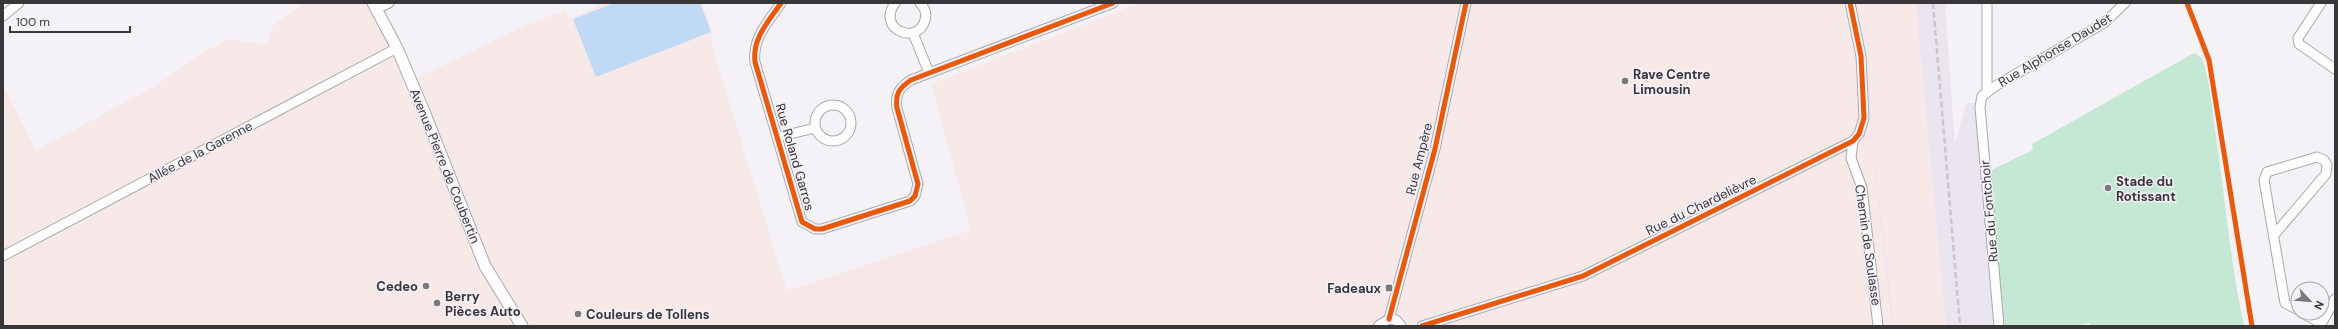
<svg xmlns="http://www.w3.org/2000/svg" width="2338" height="329" viewBox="0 0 2338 329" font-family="'DM Sans',sans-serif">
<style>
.built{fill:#eae5ef}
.industrial{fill:#f8e9e9}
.green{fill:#c4e8d3}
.water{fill:#c0daf5}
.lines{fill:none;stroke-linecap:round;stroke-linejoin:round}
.minor-casing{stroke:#aaa8ac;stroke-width:11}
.tertiary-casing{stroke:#aaa8ac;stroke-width:13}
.minor{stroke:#fdfdfe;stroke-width:9}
.tertiary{stroke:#fdfdfe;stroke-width:11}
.rail{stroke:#c8c8c8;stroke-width:2.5;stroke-dasharray:6 3;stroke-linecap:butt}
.cycleway-casing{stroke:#f4f0f8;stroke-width:8}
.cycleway{stroke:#e8590c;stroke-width:5}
.poi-dot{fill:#7a787b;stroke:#f4f0f8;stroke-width:1.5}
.labels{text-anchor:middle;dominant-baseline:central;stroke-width:3;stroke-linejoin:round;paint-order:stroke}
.street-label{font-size:13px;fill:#383639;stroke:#f4f0f8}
.poi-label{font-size:13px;font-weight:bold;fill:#383639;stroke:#f4f0f8;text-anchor:start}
</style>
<rect width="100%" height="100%" fill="#f4f2f6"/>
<path class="built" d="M1856 3H1945L1955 146 1966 103H1978L1996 326H1892L1871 138 1868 57Z"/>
<path class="industrial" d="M304 3H369L408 82 526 25 566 10 569 19 604 3H702L712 31 711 42 787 291 971 230 931 84 1140 3H1856L1868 57 1871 138 1892 326H3V85L36 150 154 87 201 53 229 39 266 45 274 24Z
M1857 3H1916L1946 326H1894L1872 138 1869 58Z"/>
<path class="green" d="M2194 53 2202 58C2210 81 2212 107 2215 130 2225 195 2230 262 2244 326H2090V323L2074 326H2002L1991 205 1995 201 1994 194 1990 191 1989 171 2033 150 2032 144Z"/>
<path class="water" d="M614 3H700L711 32 596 77 573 19Z"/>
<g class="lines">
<defs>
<path id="minor" d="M781 3C769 21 752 38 755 62L802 222 815 229H822L910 201 915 196 918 184 897 108C895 94 899 88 911 80L1113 3
M895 3C876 30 918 46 925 20 927 14 925 8 920 3
M1987 3V91
M2321 3 2298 38 2299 44 2335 69
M376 9 389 3
M3 16 19 3
M913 33 929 73
M815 123a18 18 0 1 1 36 0a18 18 0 1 1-36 0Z
M778 137 815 128
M1853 141 1851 158 1862 188 1878 326
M2274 235 2326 174 2327 165 2324 160 2317 157 2267 172 2264 180 2285 303 2298 310
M3 256 397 48
M2302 313 2321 323
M1389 319 1435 149 1466 3
M1378 326 1389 319 1396 320 1401 326
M1422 326 1583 276 1853 141 1859 134 1864 118 1861 56 1850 3
M1999 326 1980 107 1982 96 1997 85 2104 23 2125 3
M2320 326 2335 299"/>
<path id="tertiary" d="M373 3 397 48 425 114 485 266 522 326"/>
</defs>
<use href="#minor" class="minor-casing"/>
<use href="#tertiary" class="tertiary-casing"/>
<use href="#minor" class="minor"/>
<use href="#tertiary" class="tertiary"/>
<path class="rail" d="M1933 3 1960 326"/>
<defs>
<path id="cycleway" d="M781 3C769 21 752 38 755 62L802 222 815 229H822L910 201 915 196 918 184 897 108C895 94 899 88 911 80L1113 3
M2187 3 2209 60 2252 326
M1389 319 1435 149 1466 3
M1422 326 1583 276 1853 141 1859 134 1864 118 1861 56 1850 3"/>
</defs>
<use href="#cycleway" class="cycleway-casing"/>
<use href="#cycleway" class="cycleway"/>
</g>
<g class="poi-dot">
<circle cx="1625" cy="81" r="4"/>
<circle cx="2108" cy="188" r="4"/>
<circle cx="426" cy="286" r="4"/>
<rect x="1385" y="284" width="8" height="8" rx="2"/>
<circle cx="437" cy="303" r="4"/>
<circle cx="578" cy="314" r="4"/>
</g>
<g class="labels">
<g class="street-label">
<text transform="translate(2055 50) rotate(-31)">Rue Alphonse Daudet</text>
<text transform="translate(200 152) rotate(-28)">Allée de la Garenne</text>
<text transform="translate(795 157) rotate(74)">Rue Roland Garros</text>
<text transform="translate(1419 159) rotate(-76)">Rue Ampère</text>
<text transform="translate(445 166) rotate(68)">Avenue Pierre de Coubertin</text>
<text transform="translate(1701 205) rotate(-26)">Rue du Chardelièvre</text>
<text transform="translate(1989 211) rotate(-95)">Rue du Fontchoir</text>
<text transform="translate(1868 245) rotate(82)">Chemin de Soulasse</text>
</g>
<g class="poi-label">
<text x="1633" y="74">Rave Centre<tspan x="1633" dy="15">Limousin</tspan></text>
<text x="2116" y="181">Stade du<tspan x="2116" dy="15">Rotissant</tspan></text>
<text x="418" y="286" text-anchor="end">Cedeo</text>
<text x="1381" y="288" text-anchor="end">Fadeaux</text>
<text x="445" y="296">Berry<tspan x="445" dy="15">Pièces Auto</tspan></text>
<text x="586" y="314">Couleurs de Tollens</text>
</g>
</g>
<rect width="2338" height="329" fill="none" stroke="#383639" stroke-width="8"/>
<g transform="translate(2310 301) rotate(116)"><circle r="19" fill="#f4f0f8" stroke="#a9a6ac"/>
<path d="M0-3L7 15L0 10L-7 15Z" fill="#7a787b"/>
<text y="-6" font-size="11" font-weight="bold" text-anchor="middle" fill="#383639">N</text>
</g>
<path d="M10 26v6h120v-6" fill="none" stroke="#383639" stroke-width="2"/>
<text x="16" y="26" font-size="12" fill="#383639" stroke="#f4f0f8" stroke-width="3" paint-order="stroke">100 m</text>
</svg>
